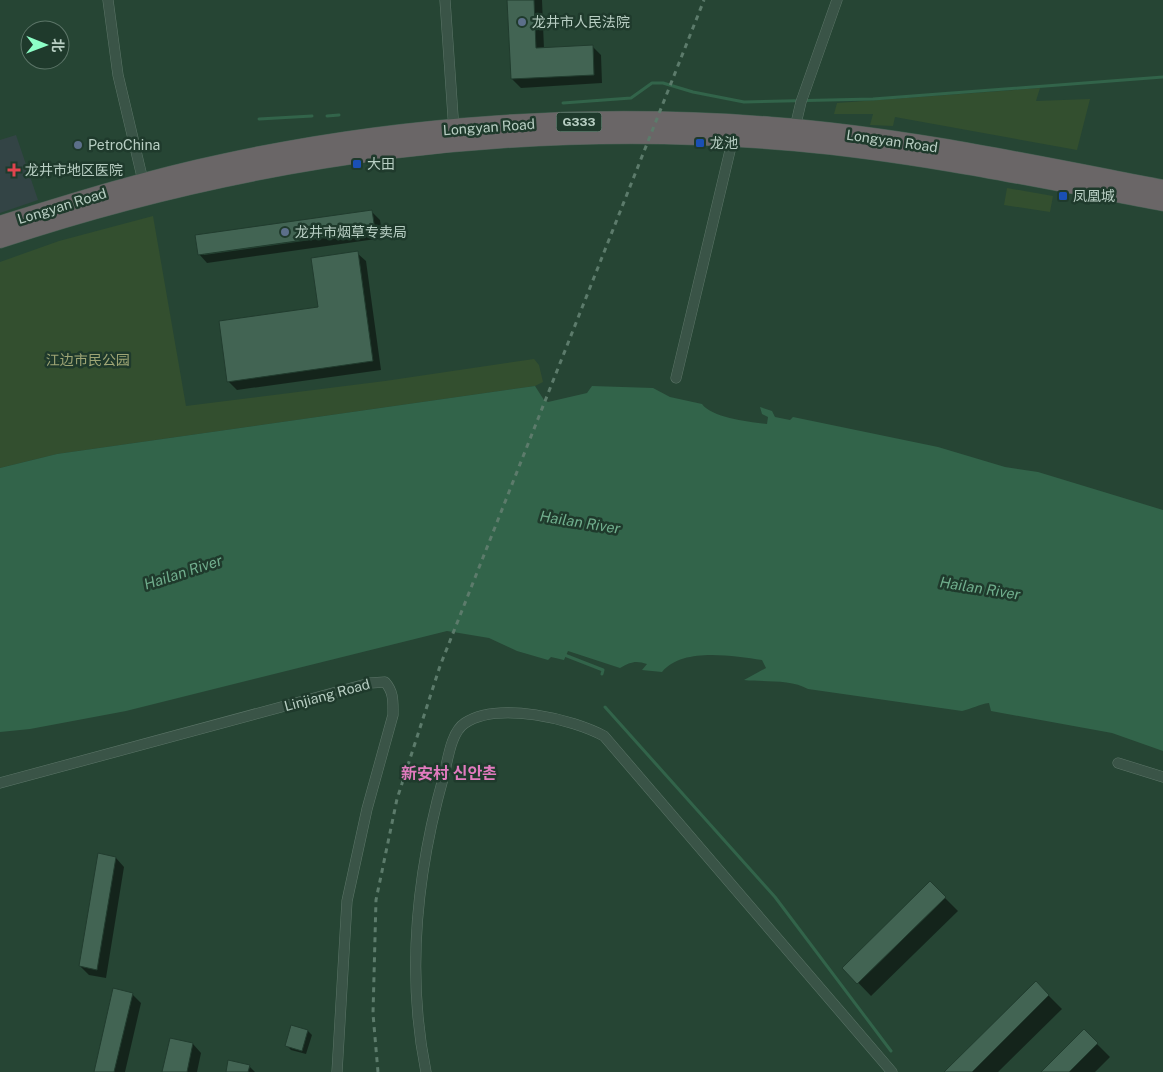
<svg xmlns="http://www.w3.org/2000/svg" width="1163" height="1072" viewBox="0 0 1163 1072" font-family="'Public Sans','Noto Sans SC','Noto Sans KR',sans-serif">
<style>
.medical{fill:#334445}
.green{fill:#334f2f}
.water{fill:#32644a}
.shadow{fill:#0007;fill-rule:evenodd}
.lines{fill:none;stroke-linecap:round;stroke-linejoin:round}
.stream{stroke:#32644a;stroke-width:3}
.building{fill:#426453;stroke:#213c2e}
.minor-casing{stroke:#5c7568;stroke-width:11}
.trunk-casing{stroke:#455f52;stroke-width:19}
.minor{stroke:#3a5447;stroke-width:10}
.trunk{stroke:#6a6667;stroke-width:18}
.rail{stroke:#5c7b6b;stroke-width:3;stroke-dasharray:5 5;stroke-linecap:butt}
.service-dot{fill:#5c6f8a;stroke:#1f3a2c;stroke-width:2}
.transit-dot{fill:#1a4fb4;stroke:#1f3a2c;stroke-width:2}
.health-dot{fill:#e0444e;stroke:#1f3a2c;stroke-width:2}
.labels{text-anchor:middle;dominant-baseline:central;stroke-width:5;stroke-linejoin:round;paint-order:stroke}
.shield{fill:#1f3a2c;stroke:#8aa296;stroke-width:1}
.shield-label{font-size:12px;font-weight:bold;fill:#b8cec3}
.poi-label{font-size:14px;fill:#b8cec3;stroke:#1f3a2c;text-anchor:start}
.street-label{font-size:14px;fill:#b8cec3;stroke:#1f3a2c}
.park-label{font-size:14px;fill:#9ea575;stroke:#1f3a2c}
.water-label{font-size:15px;font-style:italic;fill:#70ae8d;stroke:#1f3a2c}
.quarter-label{font-size:16px;font-weight:bold;fill:#e17bbf;stroke:#1f3a2c}
</style>
<rect width="100%" height="100%" fill="#264534"/>
<path class="medical" d="M16 135 38 200 0 213V140Z"/>
<path class="green" d="M1040 88 1036 101 1090 99 1077 150 895 117 893 126 870 125 873 114H834L837 103Z
M1007 188 1053 196 1050 212 1004 205Z
M153 216 186 406 385 381 534 359 539 365 543 382 535 386 57 454 0 468V262L59 241Z"/>
<path class="water" d="M535 386 544 400 548 402 587 393 592 386 653 388 670 397 702 404C712 418 750 422 767 424L768 417 762 414 760 407 772 411 775 417 790 420 793 417 938 447 1005 467 1038 472 1163 510V751L1112 733 991 711 989 703C979 704 972 709 962 711L808 689C791 679 764 682 744 680L766 668 762 660C732 656 683 647 662 672L642 670 647 664C636 660 630 662 620 668L568 651 564 660 551 657 548 660 517 651 489 638 447 631 126 711 30 729 0 732V468L57 454Z"/>
<path class="shadow" d="M508 0H542L544 49 592 46 601 55 602 83 521 88 512 79Z
M371 211 380 220 383 238 207 263 199 254 196 236ZM381 228V230L204 255V252Z
M357 253 366 261 381 370 237 390 228 381 319 308Z
M116 858 124 867 106 978 89 975 80 966Z
M930 883 958 911 871 996 844 968Z
M1036 983 1062 1009 998 1072H946Z
M132 994 141 1003 125 1072H95Z
M308 1031 312 1035 306 1054 291 1050 287 1046Z
M1084 1031 1110 1057 1095 1072H1043Z
M193 1044 201 1053 197 1072H163Z
M249 1066 255 1072H227Z"/>
<g class="lines">
<path class="stream" d="M563 103 631 98 652 83H663L693 92 744 102 873 99 1163 77
M327 116 339 115
M259 119 312 116
M562 654 603 670 602 674
M605 707 775 897 891 1051"/>
</g>
<path class="building" d="M507 0H534L536 48 593 45 594 75 511 79Z
M372 210 375 230 198 255 195 235Z
M358 251 373 361 227 382 219 321 318 307 311 258Z
M98 853 116 857 97 970 79 966Z
M930 881 946 897 857 984 842 968Z
M1036 981 1049 995 972 1072H944Z
M113 988 133 993 114 1072H94Z
M291 1025 308 1030 302 1051 285 1046Z
M1084 1029 1098 1043 1069 1072H1041Z
M170 1038 193 1043 187 1072H162Z
M228 1060 250 1065 248 1072H226Z"/>
<g class="lines">
<defs>
<path id="minor" d="M108 0 118 75 144 185
M445 0 454 131
M794 132 801 102 837 0
M676 378 733 138
M1118 763 1163 777
M0 783 370 683 385 682C394 692 393 702 393 715L367 809 347 901 337 1072
M426 1072C406 973 417 871 444 775 448 759 451 732 465 723 498 701 573 719 604 736L892 1072"/>
<path id="trunk" d="M0 225C74 202 147 179 223 163 401 124 589 112 771 126 903 136 1033 164 1163 189
M0 239C256 154 525 118 795 142 918 153 1041 179 1163 202"/>
</defs>
<use href="#minor" class="minor-casing"/>
<use href="#trunk" class="trunk-casing"/>
<use href="#minor" class="minor"/>
<use href="#trunk" class="trunk"/>
<path class="rail" d="M378 1072 373 1014 376 900 397 799 440 666 704 0"/>
</g>
<g class="service-dot">
<circle cx="522" cy="22" r="5"/>
<circle cx="78" cy="145" r="5"/>
<circle cx="285" cy="232" r="5"/>
</g>
<g class="transit-dot">
<rect x="695" y="138" width="10" height="10" rx="2.5"/>
<rect x="352" y="159" width="10" height="10" rx="2.5"/>
<rect x="1058" y="191" width="10" height="10" rx="2.5"/>
</g>
<path class="health-dot" d="M11.5 162.5h5v5h5v5h-5v5h-5v-5h-5v-5h5z"/>
<g class="labels">
<rect class="shield" x="556.5" y="112.5" width="45" height="19" rx="4"/>
<g class="shield-label">
<text x="579" y="122">G333</text>
</g>
<g class="poi-label">
<text x="532" y="22">龙井市人民法院</text>
<text x="710" y="143">龙池</text>
<text x="88" y="145">PetroChina</text>
<text x="367" y="164">大田</text>
<text x="25" y="170">龙井市地区医院</text>
<text x="1073" y="196">凤凰城</text>
<text x="295" y="232">龙井市烟草专卖局</text>
</g>
<g class="street-label">
<text transform="translate(489 127) rotate(-4)">Longyan Road</text>
<text transform="translate(892 141) rotate(8)">Longyan Road</text>
<text transform="translate(62 206) rotate(-17)">Longyan Road</text>
<text transform="translate(327 695) rotate(-15)">Linjiang Road</text>
</g>
<g class="park-label">
<text x="88" y="360">江边市民公园</text>
</g>
<g class="water-label">
<text transform="translate(580 522) rotate(9)">Hailan River</text>
<text transform="translate(183 572) rotate(-18)">Hailan River</text>
<text transform="translate(980 588) rotate(9)">Hailan River</text>
</g>
<g class="quarter-label">
<text x="449" y="773">新安村 신안촌</text>
</g>
</g>
<g transform="translate(45 45) rotate(91)"><circle r="24" fill="#1f3a2c" stroke="#5c7568"/>
<path d="M0-4L9 19L0 12L-9 19Z" fill="#8dfec7"/>
<text y="-8" font-size="14" font-weight="bold" text-anchor="middle" fill="#b8cec3">北</text>
</g>
</svg>
